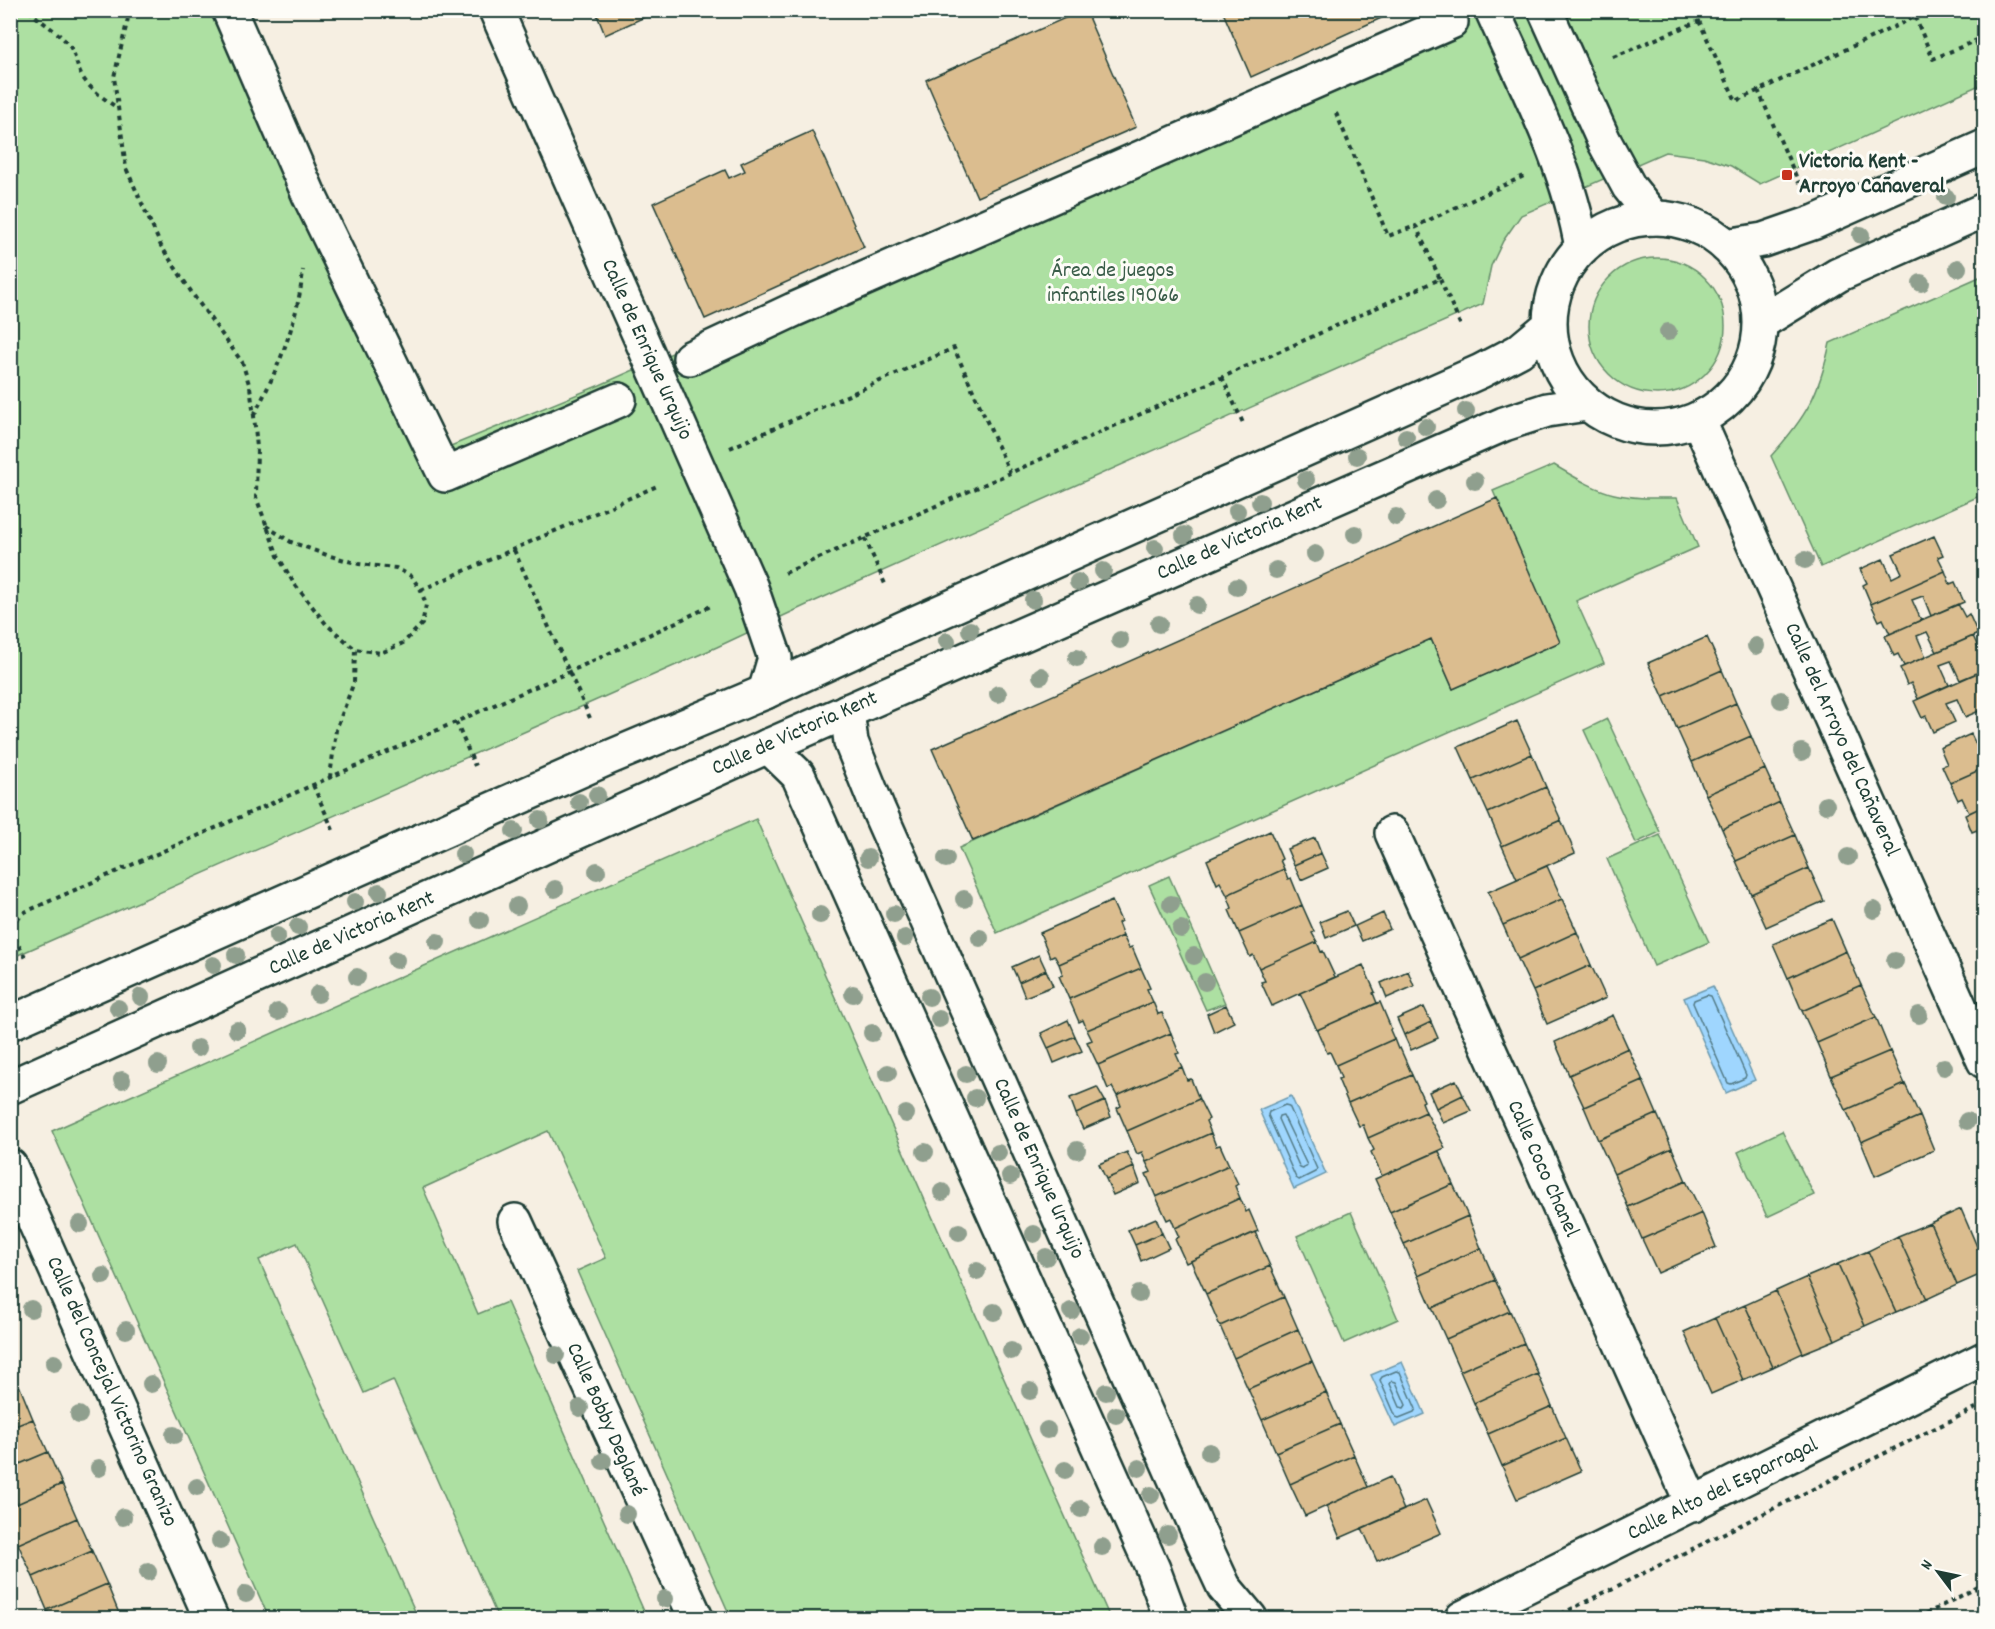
<svg xmlns="http://www.w3.org/2000/svg" width="1995" height="1629" viewBox="0 0 1995 1629" font-family="Dekko,sans-serif">
<style>
.green{fill:#ade0a2;stroke:#668e6b;stroke-width:1.5}
.water{fill:#9fd6fe;stroke:#6c99ad;stroke-width:1.5}
.lines{fill:none;stroke-linecap:round;stroke-linejoin:round}
.shore{stroke:#527a85;stroke-width:1.5}
.building{fill:#dbbd8f;stroke:#1f3d34;stroke-width:1.5}
.pedestrian-casing{stroke:#1f3d34;stroke-width:38}
.minor-casing{stroke:#1f3d34;stroke-width:38}
.secondary-casing{stroke:#1f3d34;stroke-width:38}
.path{stroke:#1f3d34;stroke-width:4;stroke-dasharray:4.5 4.5;stroke-linecap:butt}
.pedestrian{stroke:#fdfcf7;stroke-width:33}
.minor{stroke:#fdfcf7;stroke-width:33}
.secondary{stroke:#fdfcf7;stroke-width:33}
.tree{fill:#8f9f8e}
.poi-dot{fill:#c8321e;stroke:#fdfcf7;stroke-width:2}
.labels{text-anchor:middle;dominant-baseline:central;stroke-width:6;stroke-linejoin:round;paint-order:stroke}
.poi-label{font-size:22px;font-weight:bold;fill:#1f3d34;stroke:#fdfcf7;text-anchor:start}
.park-label{font-size:22px;fill:#3b5e4a;stroke:#fdfcf7}
.street-label{font-size:22px;fill:#1f3d34;stroke:#fdfcf7}
</style>
<rect width="100%" height="100%" fill="#f6efe2"/>
<filter id="ink" filterUnits="userSpaceOnUse"><feTurbulence type="fractalNoise" baseFrequency=".0167" numOctaves="2"/><feDisplacementMap in="SourceGraphic" scale="12" xChannelSelector="R" yChannelSelector="G"/><feConvolveMatrix kernelMatrix="1 2 1 2 8 2 1 2 1" color-interpolation-filters="sRGB"/></filter>
<g filter="url(#ink)">
<path class="green" d="M11 11H245L441 450 600 385 1442 11H1984V83L1760 184 1731 166 1704 157 1665 152 1521 215 1503 241 1491 266 1483 304 813 602 717 647 11 958Z
M1589 326a68 68 0 1 1 136 0a68 68 0 1 1-136 0Z
M1984 275V494L1821 567 1771 456C1806 417 1819 395 1830 343Z
M1554 465C1573 476 1593 489 1614 494 1635 499 1656 498 1677 498L1698 547 1576 601 1604 663 997 933 959 848 1431 639 1453 689 1559 642 1493 491Z
M1607 719 1660 832 1636 843 1584 730Z
M756 819 1110 1618H731L577 1271 606 1258 548 1131 423 1188 478 1314 507 1302 647 1618H498L393 1380 364 1393 297 1243 259 1260 418 1618H269L52 1131Z
M1660 835 1709 942 1654 966 1607 859Z
M1169 876 1225 1003 1206 1010 1149 885Z
M1782 1131 1814 1195 1767 1217 1738 1152Z
M1351 1212 1398 1319 1344 1343 1297 1236Z"/>
<path class="water" d="M1713 986 1755 1080 1726 1093 1684 998Z
M1291 1096 1326 1174 1294 1189 1259 1110Z
M1402 1362 1425 1414 1395 1427 1371 1375Z"/>
<g class="lines">
<path class="shore" d="M1707 995 1711 996 1746 1075 1745 1078 1731 1084 1728 1083 1693 1003 1694 1000Z
M1285 1105 1289 1106 1317 1169 1315 1172 1299 1180 1296 1178 1268 1115 1269 1112Z
M1283 1115 1307 1165 1303 1169 1300 1168 1278 1119 1279 1116Z
M1396 1371 1400 1372 1416 1409 1414 1412 1399 1418 1396 1417 1380 1380 1382 1377Z
M1392 1381 1396 1382 1406 1405 1404 1408 1400 1407 1390 1384Z"/>
</g>
<path class="building" d="M595 10H660L605 35Z
M1083 10H1085L1136 127 977 197 926 80Z
M1222 10H1399L1251 77Z
M812 131 864 247 705 319 653 203 725 170 729 178 745 171 741 163Z
M1497 498 1560 642 1453 689 1431 639 973 841 932 749Z
M1934 536 1943 555 1938 557 1945 571 1871 604 1863 585 1867 583 1860 569 1883 559 1892 578 1902 573 1893 554Z
M1945 571 1950 584 1955 582 1964 602 1931 616 1923 596 1912 600 1921 620 1890 634 1883 619 1879 621 1871 604Z
M1958 604 1965 617 1969 614 1978 634 1937 652 1927 632 1917 636 1926 657 1904 666 1898 654 1894 656 1885 636Z
M1973 636 1979 649 1984 647V670L1960 680 1951 661 1940 665 1949 685 1918 699 1911 683 1907 685 1900 668Z
M1707 637 1722 670 1663 696 1648 663Z
M1722 670 1736 703 1677 729 1663 696Z
M1984 670V709L1965 717 1957 699 1946 703 1955 722 1933 732 1926 716 1922 718 1914 701Z
M1736 703 1751 736 1692 762 1677 729Z
M1517 721 1532 754 1473 780 1458 747Z
M1971 734 1980 753 1984 751V768L1950 783 1942 766 1947 764 1940 748Z
M1751 736 1765 769 1706 795 1692 762Z
M1532 754 1546 787 1488 813 1473 780Z
M1984 768V783L1982 784 1984 788V806L1969 813 1962 798 1958 800 1950 783Z
M1765 769 1780 802 1722 829 1706 795Z
M1546 787 1561 820 1502 846 1488 813Z
M1780 802 1795 835 1736 861 1722 829Z
M1984 806V846L1977 830 1972 832 1965 815Z
M1561 820 1575 853 1517 879 1502 846Z
M1270 831 1282 859 1280 860 1284 869 1227 895 1220 882 1217 884 1207 860Z
M1795 835 1809 868 1751 894 1736 861Z
M1315 838 1321 853 1294 865 1287 849Z
M1321 853 1328 868 1301 880 1294 865Z
M1547 866 1562 899 1503 925 1488 892Z
M1809 868 1824 901 1766 927 1751 894Z
M1284 869 1288 879 1291 878 1302 905 1239 933 1229 910 1232 908 1227 895Z
M1562 899 1577 932 1518 959 1503 925Z
M1112 901 1121 921 1118 923 1123 936 1059 964 1054 955 1050 957 1040 933Z
M1302 905 1314 932 1312 933 1317 942 1259 968 1253 955 1250 957 1239 933Z
M1347 911 1354 926 1326 938 1320 922Z
M1383 913 1390 929 1362 941 1355 926Z
M1832 919 1846 951 1788 978 1773 944Z
M1577 932 1591 965 1533 991 1518 959Z
M1123 936 1129 948 1132 947 1141 968 1069 999 1059 976 1063 975 1059 964Z
M1317 942 1321 952 1323 951 1335 977 1272 1006 1261 982 1265 981 1259 968Z
M1846 951 1861 985 1802 1011 1788 978Z
M1039 955 1046 970 1019 982 1012 967Z
M1363 965 1375 992 1373 993 1377 1003 1317 1030 1300 993Z
M1591 965 1606 998 1547 1024 1533 991Z
M1141 968 1150 988 1147 989 1153 1002 1087 1030 1083 1020 1079 1022 1069 999Z
M1046 970 1053 986 1025 997 1019 982Z
M1408 971 1414 986 1387 998 1381 983Z
M1861 985 1876 1017 1817 1043 1802 1011Z
M1153 1002 1158 1014 1162 1013 1171 1033 1098 1065 1087 1042 1092 1040 1087 1030Z
M1380 1002 1391 1028 1390 1030 1394 1039 1336 1065 1330 1052 1327 1053 1317 1030Z
M1226 1005 1234 1022 1214 1032 1207 1014Z
M1424 1007 1431 1022 1404 1035 1397 1019Z
M1613 1015 1628 1048 1569 1075 1555 1042Z
M1876 1017 1890 1051 1831 1076 1817 1043Z
M1068 1020 1075 1036 1048 1048 1041 1033Z
M1431 1022 1438 1038 1411 1050 1404 1035Z
M1171 1033 1179 1053 1176 1054 1182 1067 1117 1096 1112 1087 1108 1089 1098 1065Z
M1075 1036 1082 1051 1054 1063 1048 1048Z
M1394 1039 1398 1049 1400 1048 1412 1075 1348 1103 1338 1079 1341 1078 1336 1065Z
M1628 1048 1643 1081 1584 1107 1569 1075Z
M1890 1051 1905 1084 1846 1110 1831 1076Z
M1182 1067 1187 1080 1191 1079 1199 1099 1127 1131 1117 1108 1121 1106 1117 1096Z
M1412 1075 1424 1101 1422 1102 1426 1112 1368 1138 1363 1125 1359 1126 1348 1103Z
M1456 1080 1463 1095 1436 1108 1429 1092Z
M1643 1081 1657 1114 1598 1140 1584 1107Z
M1905 1084 1920 1116 1861 1142 1846 1110Z
M1097 1087 1105 1101 1076 1114 1070 1098Z
M1463 1095 1471 1111 1443 1123 1436 1108Z
M1199 1099 1209 1119 1206 1121 1211 1133 1146 1162 1142 1152 1137 1154 1127 1131Z
M1105 1101 1111 1117 1083 1129 1076 1114Z
M1426 1112 1445 1148 1382 1176 1371 1152 1374 1150 1368 1138Z
M1657 1114 1672 1148 1614 1174 1598 1140Z
M1920 1116 1934 1150 1875 1176 1861 1142Z
M1211 1133 1216 1146 1220 1145 1229 1165 1156 1197 1146 1174 1151 1172 1146 1162Z
M1672 1148 1686 1181 1628 1207 1614 1174Z
M1439 1151 1453 1184 1390 1212 1375 1179Z
M1127 1152 1134 1167 1106 1179 1099 1164Z
M1229 1165 1238 1184 1235 1186 1240 1198 1175 1228 1171 1218 1167 1220 1156 1197Z
M1134 1167 1140 1183 1113 1195 1106 1179Z
M1686 1181 1702 1213 1642 1239 1628 1207Z
M1453 1184 1468 1216 1404 1244 1390 1212Z
M1240 1198 1246 1212 1249 1210 1258 1231 1186 1263 1175 1239 1179 1237 1175 1228Z
M1961 1209 1984 1263V1273L1957 1285 1930 1223Z
M1702 1213 1716 1247 1658 1273 1642 1239Z
M1468 1216 1481 1248 1418 1276 1404 1244Z
M1156 1218 1162 1233 1135 1245 1128 1230Z
M1930 1223 1957 1285 1927 1299 1898 1236Z
M1255 1232 1270 1266 1206 1294 1191 1261Z
M1162 1233 1169 1248 1141 1261 1135 1245Z
M1898 1236 1927 1299 1896 1312 1868 1251Z
M1481 1248 1495 1280 1432 1308 1418 1276Z
M1868 1251 1896 1312 1865 1326 1838 1264Z
M1838 1264 1865 1326 1835 1340 1807 1277Z
M1270 1266 1284 1297 1220 1326 1206 1294Z
M1807 1277 1835 1340 1803 1353 1776 1291Z
M1495 1280 1510 1311 1446 1339 1432 1308Z
M1776 1291 1803 1353 1773 1367 1745 1305Z
M1284 1297 1298 1329 1234 1358 1220 1326Z
M1745 1305 1773 1367 1743 1380 1715 1318Z
M1510 1311 1524 1343 1460 1371 1446 1339Z
M1715 1318 1743 1380 1711 1394 1684 1332Z
M1298 1329 1312 1361 1248 1389 1234 1358Z
M1524 1343 1538 1374 1474 1403 1460 1371Z
M1312 1361 1326 1392 1262 1420 1248 1389Z
M1538 1374 1552 1406 1488 1434 1474 1403Z
M19 1385 33 1419 10 1428V1389Z
M1326 1392 1340 1424 1276 1452 1262 1420Z
M1552 1406 1566 1438 1502 1466 1488 1434Z
M33 1419 48 1452 10 1468V1428Z
M1340 1424 1354 1455 1290 1484 1276 1452Z
M1566 1438 1581 1471 1517 1499 1502 1466Z
M48 1452 62 1484 10 1507V1468Z
M1354 1455 1368 1487 1305 1516 1290 1484Z
M1390 1477 1404 1510 1340 1538 1326 1506Z
M62 1484 77 1518 18 1544 10 1526V1507Z
M1426 1500 1441 1533 1377 1561 1362 1528Z
M77 1518 92 1551 33 1577 18 1544Z
M92 1551 107 1584 47 1610 33 1577Z
M107 1584 120 1616 116 1618H51L47 1610Z"/>
<g class="lines">
<defs>
<path id="pedestrian" d="M229 10 309 195 445 475 619 400
M690 358 793 310 1451 22"/>
<path id="minor" d="M496 10 751 588 775 658 765 692
M1545 10 1604 141 1629 187 1654 218
M1698 419 1984 1061
M847 711 851 742 878 809 1204 1544 1224 1587 1250 1618
M768 746 798 775 824 833 1153 1569 1171 1618
M1392 833 1693 1505
M10 1166 211 1618
M515 1221 696 1618
M1462 1618 1984 1359"/>
<path id="secondary" d="M1492 10C1526 87 1568 164 1582 248
M1550 323a105 105 0 1 1 210 0a105 105 0 1 1-210 0Z
M1726 246 1763 240 1815 222 1984 147
M1760 323 1838 275 1984 210
M10 1023 608 758 765 692 904 628 1481 371 1519 351 1550 325
M10 1087 768 746 1504 424 1547 410 1587 404"/>
</defs>
<use href="#pedestrian" class="pedestrian-casing"/>
<use href="#minor" class="minor-casing"/>
<use href="#secondary" class="secondary-casing"/>
<path class="path" d="M29 10C41 23 57 30 68 44 76 53 76 68 83 78 92 91 106 100 119 109
M130 10 114 77 126 168 161 246 194 296 242 362 250 387 254 416 257 448 256 497 278 556 293 582 326 624 355 649 354 682 336 730 330 777
M1915 17 1933 59 1984 37
M1699 21 1736 101 1915 17 1912 10
M1975 41 1984 64
M1613 57 1699 21 1693 10
M1758 90 1799 183
M1336 113 1388 236 1416 226
M1440 279 1461 326
M1222 377 1243 423
M254 415C278 369 298 322 303 270
M730 448 954 348 1010 473 1440 279 1416 226 1524 176
M266 526 291 542 327 555 359 564 396 568 411 576 421 590 426 605 422 624 403 643 381 653 355 649
M865 538 885 584
M514 550 590 718
M785 573 1010 473
M421 590 657 486
M456 722 475 766
M313 785 333 830
M10 925 25 912 569 672 713 605
M10 930 27 960
M1553 1618 1984 1404
M1918 1618 1984 1584"/>
<use href="#pedestrian" class="pedestrian"/>
<use href="#minor" class="minor"/>
<use href="#secondary" class="secondary"/>
</g>
<g class="tree">
<circle cx="1946" cy="197" r="9"/>
<circle cx="1861" cy="235" r="9"/>
<circle cx="1958" cy="268" r="9"/>
<circle cx="1921" cy="283" r="9"/>
<circle cx="1668" cy="332" r="9"/>
<circle cx="1466" cy="411" r="9"/>
<circle cx="1426" cy="427" r="9"/>
<circle cx="1406" cy="437" r="9"/>
<circle cx="1357" cy="456" r="9"/>
<circle cx="1306" cy="480" r="9"/>
<circle cx="1475" cy="481" r="9"/>
<circle cx="1436" cy="500" r="9"/>
<circle cx="1260" cy="502" r="9"/>
<circle cx="1237" cy="511" r="9"/>
<circle cx="1396" cy="517" r="9"/>
<circle cx="1355" cy="534" r="9"/>
<circle cx="1184" cy="535" r="9"/>
<circle cx="1155" cy="548" r="9"/>
<circle cx="1315" cy="554" r="9"/>
<circle cx="1805" cy="560" r="9"/>
<circle cx="1276" cy="570" r="9"/>
<circle cx="1103" cy="571" r="9"/>
<circle cx="1078" cy="582" r="9"/>
<circle cx="1237" cy="587" r="9"/>
<circle cx="1033" cy="600" r="9"/>
<circle cx="1197" cy="605" r="9"/>
<circle cx="1159" cy="624" r="9"/>
<circle cx="970" cy="630" r="9"/>
<circle cx="1120" cy="640" r="9"/>
<circle cx="947" cy="641" r="9"/>
<circle cx="1756" cy="646" r="9"/>
<circle cx="1077" cy="658" r="9"/>
<circle cx="1041" cy="676" r="9"/>
<circle cx="998" cy="694" r="9"/>
<circle cx="1781" cy="700" r="9"/>
<circle cx="1802" cy="752" r="9"/>
<circle cx="597" cy="795" r="9"/>
<circle cx="579" cy="802" r="9"/>
<circle cx="1826" cy="805" r="9"/>
<circle cx="540" cy="820" r="9"/>
<circle cx="514" cy="831" r="9"/>
<circle cx="463" cy="854" r="9"/>
<circle cx="1848" cy="857" r="9"/>
<circle cx="868" cy="858" r="9"/>
<circle cx="946" cy="859" r="9"/>
<circle cx="597" cy="871" r="9"/>
<circle cx="555" cy="889" r="9"/>
<circle cx="379" cy="892" r="9"/>
<circle cx="964" cy="899" r="9"/>
<circle cx="355" cy="902" r="9"/>
<circle cx="1171" cy="904" r="9"/>
<circle cx="517" cy="906" r="9"/>
<circle cx="1874" cy="910" r="9"/>
<circle cx="894" cy="914" r="9"/>
<circle cx="820" cy="915" r="9"/>
<circle cx="480" cy="920" r="9"/>
<circle cx="298" cy="927" r="9"/>
<circle cx="1181" cy="929" r="9"/>
<circle cx="277" cy="936" r="9"/>
<circle cx="905" cy="938" r="9"/>
<circle cx="980" cy="938" r="9"/>
<circle cx="437" cy="942" r="9"/>
<circle cx="236" cy="955" r="9"/>
<circle cx="1194" cy="956" r="9"/>
<circle cx="396" cy="960" r="9"/>
<circle cx="1895" cy="961" r="9"/>
<circle cx="213" cy="965" r="9"/>
<circle cx="357" cy="977" r="9"/>
<circle cx="1205" cy="982" r="9"/>
<circle cx="318" cy="994" r="9"/>
<circle cx="853" cy="994" r="9"/>
<circle cx="141" cy="997" r="9"/>
<circle cx="929" cy="997" r="9"/>
<circle cx="118" cy="1008" r="9"/>
<circle cx="278" cy="1012" r="9"/>
<circle cx="1919" cy="1015" r="9"/>
<circle cx="939" cy="1019" r="9"/>
<circle cx="237" cy="1030" r="9"/>
<circle cx="872" cy="1033" r="9"/>
<circle cx="198" cy="1048" r="9"/>
<circle cx="158" cy="1064" r="9"/>
<circle cx="1944" cy="1067" r="9"/>
<circle cx="888" cy="1073" r="9"/>
<circle cx="966" cy="1074" r="9"/>
<circle cx="122" cy="1080" r="9"/>
<circle cx="975" cy="1098" r="9"/>
<circle cx="906" cy="1114" r="9"/>
<circle cx="1967" cy="1121" r="9"/>
<circle cx="1077" cy="1150" r="9"/>
<circle cx="925" cy="1152" r="9"/>
<circle cx="998" cy="1153" r="9"/>
<circle cx="1010" cy="1176" r="9"/>
<circle cx="942" cy="1192" r="9"/>
<circle cx="80" cy="1224" r="9"/>
<circle cx="959" cy="1232" r="9"/>
<circle cx="1034" cy="1234" r="9"/>
<circle cx="1046" cy="1257" r="9"/>
<circle cx="977" cy="1271" r="9"/>
<circle cx="103" cy="1276" r="9"/>
<circle cx="1139" cy="1294" r="9"/>
<circle cx="31" cy="1309" r="9"/>
<circle cx="1071" cy="1311" r="9"/>
<circle cx="994" cy="1312" r="9"/>
<circle cx="126" cy="1330" r="9"/>
<circle cx="1080" cy="1336" r="9"/>
<circle cx="1011" cy="1351" r="9"/>
<circle cx="556" cy="1355" r="9"/>
<circle cx="54" cy="1363" r="9"/>
<circle cx="151" cy="1384" r="9"/>
<circle cx="1030" cy="1391" r="9"/>
<circle cx="1106" cy="1392" r="9"/>
<circle cx="580" cy="1408" r="9"/>
<circle cx="79" cy="1415" r="9"/>
<circle cx="1116" cy="1415" r="9"/>
<circle cx="1047" cy="1430" r="9"/>
<circle cx="174" cy="1435" r="9"/>
<circle cx="1209" cy="1452" r="9"/>
<circle cx="603" cy="1461" r="9"/>
<circle cx="99" cy="1468" r="9"/>
<circle cx="1139" cy="1468" r="9"/>
<circle cx="1065" cy="1470" r="9"/>
<circle cx="197" cy="1487" r="9"/>
<circle cx="1151" cy="1495" r="9"/>
<circle cx="1081" cy="1509" r="9"/>
<circle cx="627" cy="1514" r="9"/>
<circle cx="123" cy="1517" r="9"/>
<circle cx="1168" cy="1535" r="9"/>
<circle cx="220" cy="1541" r="9"/>
<circle cx="1102" cy="1547" r="9"/>
<circle cx="148" cy="1572" r="9"/>
<circle cx="246" cy="1594" r="9"/>
<circle cx="665" cy="1599" r="9"/>
</g>
</g>
<rect class="poi-dot" x="1781" y="169" width="12" height="12" rx="3"/>
<g class="labels">
<g class="poi-label">
<text x="1799" y="162">Victoria Kent -<tspan x="1799" dy="25">Arroyo Cañaveral</tspan></text>
</g>
<g class="park-label">
<text x="1113" y="271">Área de juegos<tspan x="1113" dy="25">infantiles 19066</tspan></text>
</g>
<g class="street-label">
<text transform="translate(646 350) rotate(66)">Calle de Enrique Urquijo</text>
<text transform="translate(1240 539) rotate(-24)">Calle de Victoria Kent</text>
<text transform="translate(795 734) rotate(-24)">Calle de Victoria Kent</text>
<text transform="translate(1841 740) rotate(66)">Calle del Arroyo del Cañaveral</text>
<text transform="translate(352 934) rotate(-24)">Calle de Victoria Kent</text>
<text transform="translate(1038 1169) rotate(66)">Calle de Enrique Urquijo</text>
<text transform="translate(1542 1169) rotate(66)">Calle Coco Chanel</text>
<text transform="translate(111 1392) rotate(66)">Calle del Concejal Victorino Granizo</text>
<text transform="translate(605 1420) rotate(66)">Calle Bobby Deglané</text>
<text transform="translate(1723 1490) rotate(-26)">Calle Alto del Esparragal</text>
</g>
</g>
<rect width="1995" height="1629" fill="none" stroke="#fdfcf7" stroke-width="36"/>
<rect x="18" y="18" width="1959" height="1593" fill="none" stroke="#1f3d34" stroke-width="2" filter="url(#ink)"/>
<g transform="translate(1938 1572) rotate(302)" stroke="#fdfcf7" stroke-width="4.5" paint-order="stroke">
<path d="M0-4.5L10 22L0 15L-10 22Z" fill="#1f3d34"/>
<text y="-9" font-size="16" font-weight="bold" text-anchor="middle" fill="#1f3d34">N</text>
</g>
</svg>
